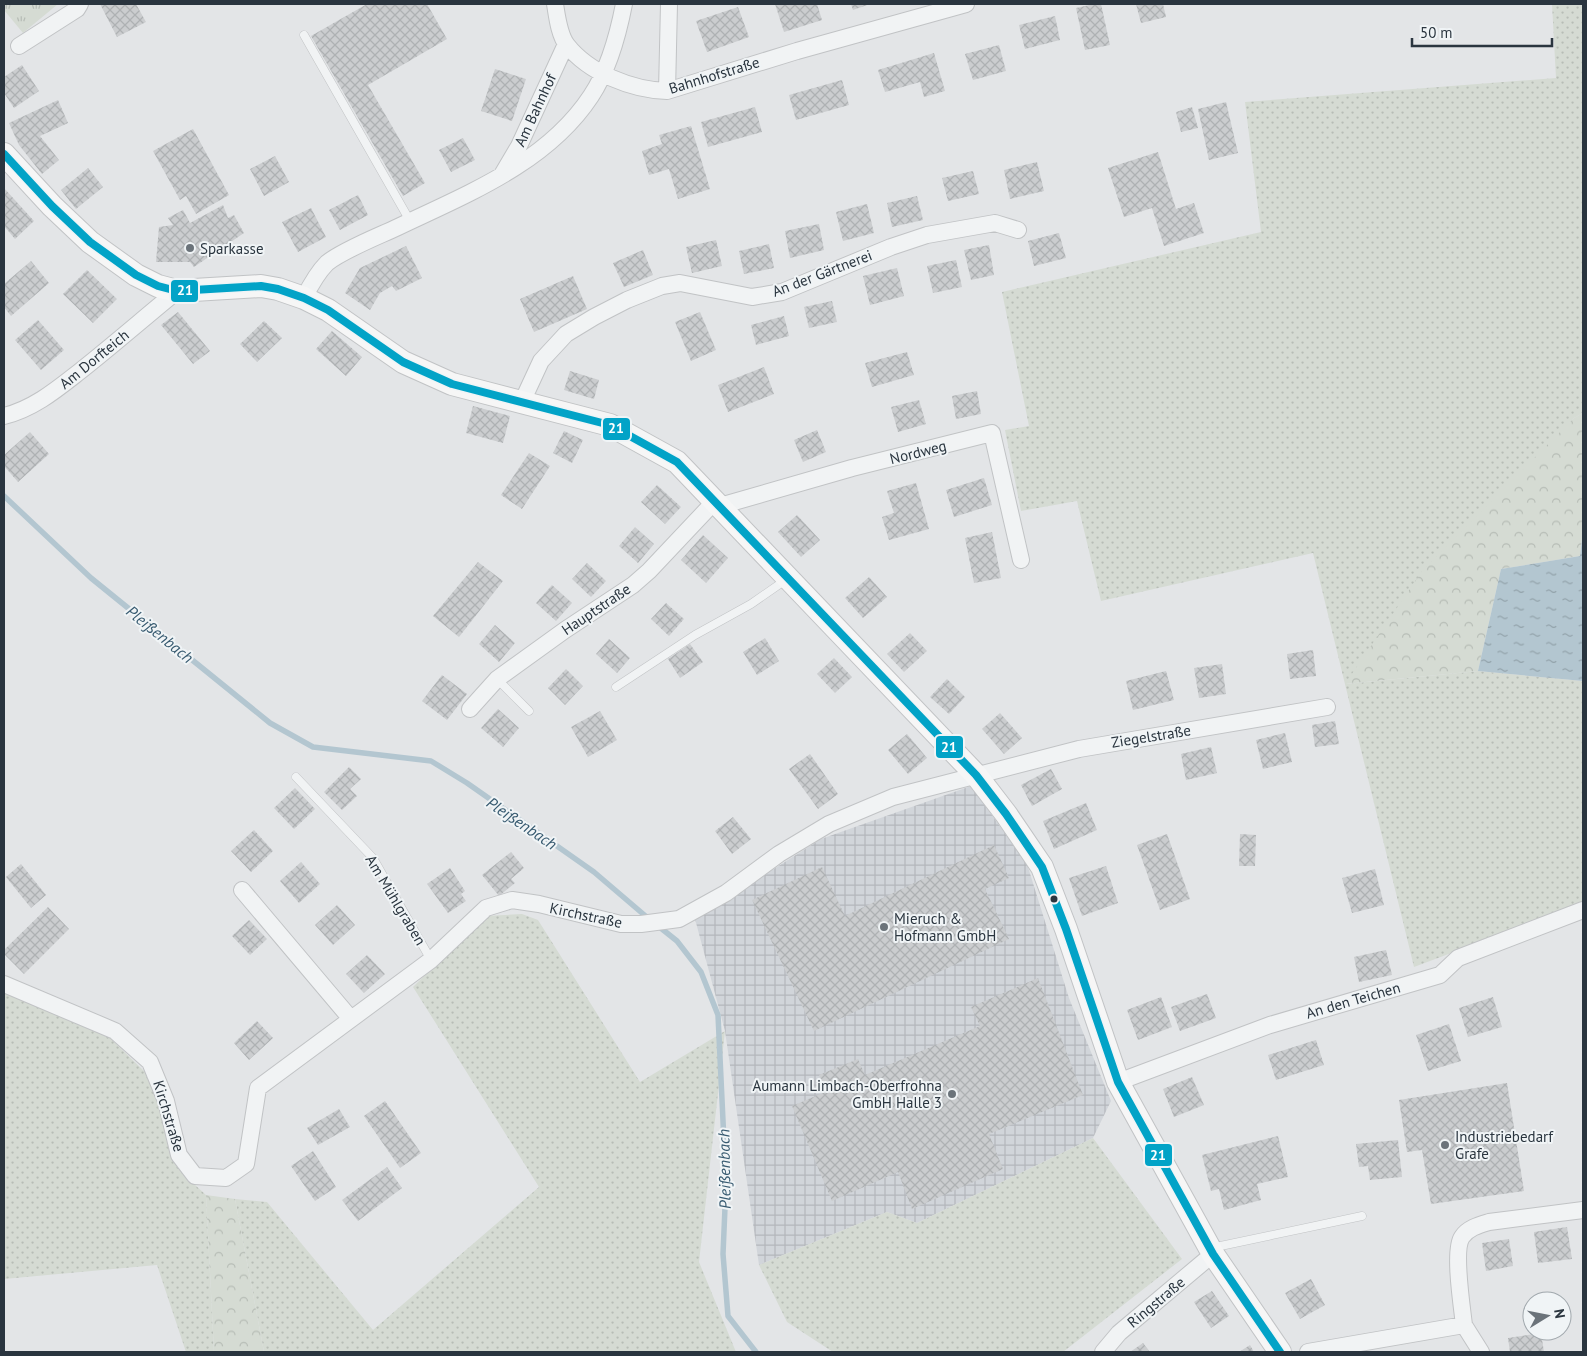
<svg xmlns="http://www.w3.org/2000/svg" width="1587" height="1356" viewBox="0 0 1587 1356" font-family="'PT Sans',sans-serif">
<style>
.industrial{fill:url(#industrial-grid)}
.grass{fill:url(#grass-dots)}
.forest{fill:url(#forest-crowns)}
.park{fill:url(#park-tufts)}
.water{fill:url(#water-ripples)}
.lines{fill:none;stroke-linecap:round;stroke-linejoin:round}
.stream{stroke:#b3c6d0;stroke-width:5.5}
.building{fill:url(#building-cross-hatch)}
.lane-casing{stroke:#c1c3c5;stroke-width:9}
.street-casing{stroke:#c1c3c5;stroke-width:18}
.secondary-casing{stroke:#c1c3c5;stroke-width:24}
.lane{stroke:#f1f3f4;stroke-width:8}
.street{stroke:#f1f3f4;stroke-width:16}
.secondary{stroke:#f6f6f6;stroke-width:22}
.bus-1-casing{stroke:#f0f4f6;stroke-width:11}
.bus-1{stroke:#02a3c7;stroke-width:8}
.poi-dot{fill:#6b737a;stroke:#f0f4f6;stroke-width:2}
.bus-dot{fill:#2a353f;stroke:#f0f4f6;stroke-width:2}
.labels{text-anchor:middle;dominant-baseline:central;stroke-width:4;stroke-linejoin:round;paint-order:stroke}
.street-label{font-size:15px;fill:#2a353f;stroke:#f0f4f6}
.poi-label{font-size:15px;fill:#2a353f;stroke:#f0f4f6;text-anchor:start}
.water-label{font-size:16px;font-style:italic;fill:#375a70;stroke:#f0f4f6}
.line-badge{stroke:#f0f4f6;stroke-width:2}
.badge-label{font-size:14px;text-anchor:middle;font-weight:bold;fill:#fff}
</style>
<defs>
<pattern id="industrial-grid" width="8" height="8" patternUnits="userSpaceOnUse" patternTransform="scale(1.25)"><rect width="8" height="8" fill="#d1d5da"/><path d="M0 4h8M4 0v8" fill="none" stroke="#b4b7bc"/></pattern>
<pattern id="grass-dots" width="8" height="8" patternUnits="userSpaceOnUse" patternTransform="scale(1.25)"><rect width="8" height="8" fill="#d5dbd3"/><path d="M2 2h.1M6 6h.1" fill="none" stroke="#b7bdb6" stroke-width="1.8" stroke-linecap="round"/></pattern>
<pattern id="forest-crowns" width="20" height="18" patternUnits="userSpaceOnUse" patternTransform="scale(1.25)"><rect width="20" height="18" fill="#d5dbd3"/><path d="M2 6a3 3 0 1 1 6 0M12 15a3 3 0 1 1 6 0" fill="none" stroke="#b7bdb6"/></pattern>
<pattern id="park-tufts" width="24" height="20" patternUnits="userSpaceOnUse" patternTransform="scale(1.25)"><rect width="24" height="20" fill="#d5dbd3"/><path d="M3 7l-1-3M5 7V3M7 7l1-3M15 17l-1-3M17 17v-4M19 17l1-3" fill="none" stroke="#b7bdb6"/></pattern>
<pattern id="water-ripples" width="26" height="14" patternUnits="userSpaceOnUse" patternTransform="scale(1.25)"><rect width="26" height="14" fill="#b3c6d0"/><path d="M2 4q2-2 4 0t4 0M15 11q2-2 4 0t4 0" fill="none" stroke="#92a2aa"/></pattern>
<pattern id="building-cross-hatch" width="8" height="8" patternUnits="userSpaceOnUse" patternTransform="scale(1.25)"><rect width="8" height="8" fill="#cbcdcf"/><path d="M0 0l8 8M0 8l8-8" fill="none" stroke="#aeb1b3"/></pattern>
</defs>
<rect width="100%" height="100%" fill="#e3e5e7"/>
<path class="industrial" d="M971 786 1027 864 1069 998 1111 1101 1093 1138 917 1223 887 1212 759 1265 725 1031 695 919 821 839Z"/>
<path class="grass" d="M1552 4H1583V413L1574 418 1346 684 1478 671 1583 681V905L1571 908 1414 967 1313 553 1101 601 1077 501 1021 511 1005 430 1029 426 1002 292 1261 232 1245 102 1556 78Z
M522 914 538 920 640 1082 725 1031 699 1262 736 1352H264L235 1199 267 1202 373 1330 539 1187 413 987 484 916Z
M4 993 110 1038 145 1072 160 1109 171 1155 194 1184 206 1195 214 1352H186L157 1265 4 1279Z
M1093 1138 1182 1259 1063 1352H833L787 1322 759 1265 887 1212 917 1223Z"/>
<path class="forest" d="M1583 413V532L1580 556 1501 569 1478 671 1345 684 1422 571 1574 418Z
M206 1195 235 1199 264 1352H214Z"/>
<path class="park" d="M4 4H58L23 33 4 10Z"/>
<path class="water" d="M1583 532V681L1478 671 1501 569 1580 556Z"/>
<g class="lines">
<path class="stream" d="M4 496 91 578 270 723 313 747 431 761 467 783 594 872 649 919
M657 925 677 941 701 972 718 1015 726 1184 723 1254 728 1316 756 1352"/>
</g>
<path class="building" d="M100 4H136L146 22 117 37Z
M367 4H427L447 39 368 85 425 183 403 196 311 36Z
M775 4H817L822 20 784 32Z
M851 4H870L853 10Z
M1094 4H1101L1110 45 1085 50 1076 8Z
M1136 4H1163L1166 17 1141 23Z
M738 7 749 37 707 52 696 21Z
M1055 16 1060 40 1025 49 1019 25Z
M999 45 1006 71 973 80 965 54Z
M934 53 945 91 924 97 920 82 885 92 878 70Z
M22 65 39 91 14 108 4 93V77Z
M495 69 526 79 512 121 481 111Z
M842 80 849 105 796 120 789 95Z
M58 100 68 123 40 136 59 160 42 174 19 145 9 123Z
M1226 102 1238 153 1209 160 1198 109Z
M755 107 762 132 708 147 701 122Z
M1192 107 1198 128 1181 132 1176 112Z
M691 126 710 189 678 199 669 169 649 175 642 151 662 144 659 135Z
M193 129 229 195 196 214 186 196 180 200 153 151Z
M463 138 475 160 451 172 439 150Z
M1158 152 1176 209 1194 203 1204 233 1164 246 1152 208 1124 217 1108 168Z
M275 156 289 182 264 196 250 169Z
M1037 162 1044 191 1010 199 1004 170Z
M88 168 103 187 76 209 61 190Z
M973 171 979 194 948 201 942 178Z
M4 188 34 221 15 239 4 226Z
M358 195 368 215 340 230 329 210Z
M917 196 923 220 892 227 887 203Z
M867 204 874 233 843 241 836 212Z
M223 205 228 218 234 215 244 233 194 267 190 262H156L159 227 173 225 168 218 183 210 190 223Z
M311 208 326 237 298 252 282 222Z
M819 224 824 250 790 258 785 231Z
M1059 233 1066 258 1034 266 1028 241Z
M716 240 722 266 692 273 686 247Z
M769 244 774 268 744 274 739 251Z
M989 245 994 275 971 280 964 250Z
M406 246 422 278 396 291 392 286 380 293 370 310 345 293 360 268Z
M643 250 653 275 624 287 613 263Z
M956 260 962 287 933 293 927 266Z
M31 261 49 283 11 316 4 307V284Z
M897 268 904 296 870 305 863 276Z
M87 270 117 299 93 323 63 294Z
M573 276 587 309 534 332 520 299Z
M832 301 837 322 809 328 804 307Z
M178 312 210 351 193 364 161 325Z
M700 312 716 350 691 361 675 322Z
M784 316 789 336 756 345 751 325Z
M38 320 64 350 41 370 15 340Z
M264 321 282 338 257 362 240 344Z
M332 331 362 357 346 376 316 349Z
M907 352 914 375 872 387 865 363Z
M764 367 774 394 728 412 718 385Z
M570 371 599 380 594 399 564 390Z
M977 391 981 414 956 419 952 396Z
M919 400 926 424 898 432 891 407Z
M473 406 510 416 503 443 466 433Z
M817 430 826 452 803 462 794 440Z
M564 431 583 440 572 463 553 453Z
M30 432 49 454 18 482 4 466V455Z
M529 453 550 466 522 509 501 495Z
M984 478 992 505 954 517 946 490Z
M916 483 929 529 889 540 882 517 894 513 887 491Z
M657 485 681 507 665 524 641 502Z
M797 515 820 540 801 557 778 532Z
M635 527 654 544 638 563 619 546Z
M992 532 1001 578 974 583 965 538Z
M703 535 728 558 706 583 681 560Z
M478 562 503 581 459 637 433 616Z
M587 563 606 581 591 597 572 579Z
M869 577 887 597 863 618 845 598Z
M552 585 572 603 556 621 536 603Z
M666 603 684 619 669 636 651 619Z
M495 625 515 643 499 662 479 644Z
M910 633 927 651 904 672 887 654Z
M765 638 779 661 757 675 743 652Z
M609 639 630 658 617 673 596 654Z
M690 644 703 662 680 678 668 659Z
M1313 650 1316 676 1290 679 1287 654Z
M834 658 852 677 835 693 817 674Z
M1222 664 1226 694 1199 698 1194 668Z
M566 669 583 686 565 705 548 688Z
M1166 671 1174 700 1133 710 1126 681Z
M442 675 467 694 447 720 422 701Z
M947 679 965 697 949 714 930 697Z
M498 709 519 728 503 747 481 728Z
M600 711 617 740 588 757 571 727Z
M1000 713 1022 738 1004 754 982 729Z
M1335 721 1339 744 1315 747 1312 725Z
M1285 733 1292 762 1263 769 1256 740Z
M907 734 927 758 908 774 888 750Z
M1211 747 1217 773 1186 780 1181 754Z
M810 754 838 794 818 809 789 769Z
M349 767 361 779 350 789 357 796 342 810 324 792Z
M1051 769 1062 789 1032 806 1021 785Z
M295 788 315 809 294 829 274 808Z
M1086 803 1097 830 1054 849 1043 821Z
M733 817 751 839 732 854 715 831Z
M254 830 273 851 251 872 231 851Z
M1167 834 1190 899 1160 910 1137 845Z
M1240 834 1256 835 1255 866H1239Z
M994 845 1009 878 985 889 1009 939 814 1031 752 900 822 867 845 916Z
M511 852 524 868 511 879 515 883 499 896 482 875Z
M301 862 320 884 299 903 280 881Z
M21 864 46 895 31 908 6 877Z
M1106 866 1118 903 1082 916 1069 878Z
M450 868 465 891 461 894 466 901 448 913 427 884Z
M1375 869 1384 905 1352 913 1342 878Z
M337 905 355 925 333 945 315 925Z
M48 907 69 929 24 974 4 954V950Z
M249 920 267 939 250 955 232 936Z
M1386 950 1392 975 1359 982 1354 957Z
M367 955 385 974 364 993 346 974Z
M1038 978 1083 1095 989 1134 1003 1169 912 1209 898 1172 832 1201 792 1106 825 1092 819 1075 858 1059 865 1075 980 1026 971 1007Z
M1207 994 1216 1018 1180 1031 1171 1007Z
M1161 997 1172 1027 1138 1040 1127 1010Z
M1493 997 1502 1027 1468 1037 1459 1008Z
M257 1021 273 1038 249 1060 234 1043Z
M1449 1024 1461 1061 1428 1071 1416 1035Z
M1316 1040 1324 1065 1276 1080 1268 1055Z
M1192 1077 1204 1105 1174 1117 1163 1089Z
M1507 1083 1524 1191 1431 1204 1422 1150 1407 1152 1399 1100Z
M385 1101 421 1153 400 1168 364 1116Z
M339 1109 350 1127 318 1145 307 1128Z
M1278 1136 1288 1177 1257 1184 1261 1200 1224 1210 1219 1189 1211 1191 1202 1155Z
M1398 1140 1402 1177 1370 1180 1368 1166 1359 1167 1356 1144Z
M313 1151 336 1187 315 1201 291 1166Z
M387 1167 402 1188 358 1221 342 1200Z
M1567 1227 1572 1259 1538 1263 1534 1232Z
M1509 1239 1513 1266 1486 1271 1482 1243Z
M1311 1279 1325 1305 1300 1319 1285 1293Z
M1212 1291 1229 1316 1211 1328 1194 1302Z
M1541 1333 1544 1352H1510L1508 1338Z
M1143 1343 1150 1352H1130Z
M1250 1345 1254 1352H1239Z"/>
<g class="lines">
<defs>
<path id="lane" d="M304 35 410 221
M497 679 529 711
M616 687 695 635 751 604 787 579
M296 777 373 858 431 960
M1211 1248 1362 1216"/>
<path id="street" d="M555 4C557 16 559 35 567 45 589 73 632 90 667 91L797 51 966 4
M19 46 77 9 80 4
M667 91 669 4
M503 173 519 146 566 44
M304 298C310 286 317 273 327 263 343 250 379 236 398 227 467 194 547 163 591 96 609 69 618 35 624 4
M522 402 541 361 566 334 594 317 627 300 662 286 680 283 752 297 782 292 891 247 927 235 995 223 1018 230
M4 416C33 409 56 390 79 372 112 346 144 318 177 291
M720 506 852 468 992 433 1021 560
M470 709 497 679 565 630 633 585 649 571 715 501
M242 890 351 1019
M4 984 115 1031 150 1062 166 1101 179 1155 195 1176 226 1178 246 1164 258 1088 431 960 486 908 512 900 539 904 621 924H641L679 919 726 893 779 854 829 824 893 797 1079 749 1327 707
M1118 1082 1270 1025 1440 975 1458 958 1583 910
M1464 1325C1462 1307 1453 1250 1462 1237 1468 1228 1479 1225 1489 1222L1583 1210
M1103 1352 1119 1333 1213 1254
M1308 1352 1464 1325 1481 1352"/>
<path id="secondary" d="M4 154 52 206 90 242 136 275 158 286 177 291 261 286 278 289 304 298 328 310 403 362 452 384 610 425 677 462 976 775 1006 814 1042 867 1066 929 1118 1082 1213 1254 1280 1352"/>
</defs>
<use href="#lane" class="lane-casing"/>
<use href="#street" class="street-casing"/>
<use href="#secondary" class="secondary-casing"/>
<use href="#lane" class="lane"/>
<use href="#street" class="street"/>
<use href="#secondary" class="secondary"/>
<defs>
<path id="bus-1" d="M4 154 52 206 90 242 136 275 158 286 177 291 261 286 278 289 304 298 328 310 403 362 452 384 610 425 677 462 976 775 1006 814 1042 867 1066 929 1118 1082 1213 1254 1280 1352"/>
</defs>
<use href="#bus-1" class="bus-1-casing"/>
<use href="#bus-1" class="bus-1"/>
</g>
<g class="poi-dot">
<circle cx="190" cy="248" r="5"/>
<circle cx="884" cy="927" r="5"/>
<circle cx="952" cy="1094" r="5"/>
<circle cx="1445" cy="1145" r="5"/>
</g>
<circle class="bus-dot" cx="1054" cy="899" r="4.5"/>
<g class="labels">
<g class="street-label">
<text transform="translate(714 75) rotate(-17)">Bahnhofstraße</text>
<text transform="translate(535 110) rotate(-65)">Am Bahnhof</text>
<text transform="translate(822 273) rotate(-21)">An der Gärtnerei</text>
<text transform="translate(94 359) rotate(-39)">Am Dorfteich</text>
<text transform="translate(918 452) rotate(-14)">Nordweg</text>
<text transform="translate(596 609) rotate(-34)">Hauptstraße</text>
<text transform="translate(1151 736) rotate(-9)">Ziegelstraße</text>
<text transform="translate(396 900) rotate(59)">Am Mühlgraben</text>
<text transform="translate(586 915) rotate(12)">Kirchstraße</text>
<text transform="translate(1353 1000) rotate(-16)">An den Teichen</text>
<text transform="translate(169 1116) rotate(73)">Kirchstraße</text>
<text transform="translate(1156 1302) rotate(-40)">Ringstraße</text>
</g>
<g class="poi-label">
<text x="200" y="248">Sparkasse</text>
<text x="894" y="918">Mieruch &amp;<tspan x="894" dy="17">Hofmann GmbH</tspan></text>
<text x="942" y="1085" text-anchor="end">Aumann Limbach-Oberfrohna<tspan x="942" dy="17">GmbH Halle 3</tspan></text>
<text x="1455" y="1136">Industriebedarf<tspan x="1455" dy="17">Grafe</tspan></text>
</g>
<g class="water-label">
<text transform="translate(160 634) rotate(39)">Pleißenbach</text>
<text transform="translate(522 823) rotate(34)">Pleißenbach</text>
<text transform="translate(724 1169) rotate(-91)">Pleißenbach</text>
</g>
</g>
<g class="line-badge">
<rect x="170" y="279" width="29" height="24" rx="5" fill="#02a3c7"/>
<rect x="602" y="417" width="29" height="24" rx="5" fill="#02a3c7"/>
<rect x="935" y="735" width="29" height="24" rx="5" fill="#02a3c7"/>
<rect x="1144" y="1143" width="29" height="24" rx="5" fill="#02a3c7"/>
</g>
<g class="badge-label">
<text x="185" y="295">21</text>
<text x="616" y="433">21</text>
<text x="949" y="752">21</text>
<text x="1158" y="1160">21</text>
</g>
<rect width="1587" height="1356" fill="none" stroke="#2a353f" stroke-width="10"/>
<g transform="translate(1547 1316) rotate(80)"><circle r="24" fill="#f0f4f6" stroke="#a1a8ad"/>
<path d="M0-4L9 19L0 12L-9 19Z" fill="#6b737a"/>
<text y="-8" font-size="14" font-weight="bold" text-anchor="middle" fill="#2a353f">N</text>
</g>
<path d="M1412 38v8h140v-8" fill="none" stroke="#2a353f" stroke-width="2.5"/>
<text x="1420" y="38" font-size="15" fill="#2a353f" stroke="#f0f4f6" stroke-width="4" paint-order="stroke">50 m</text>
</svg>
